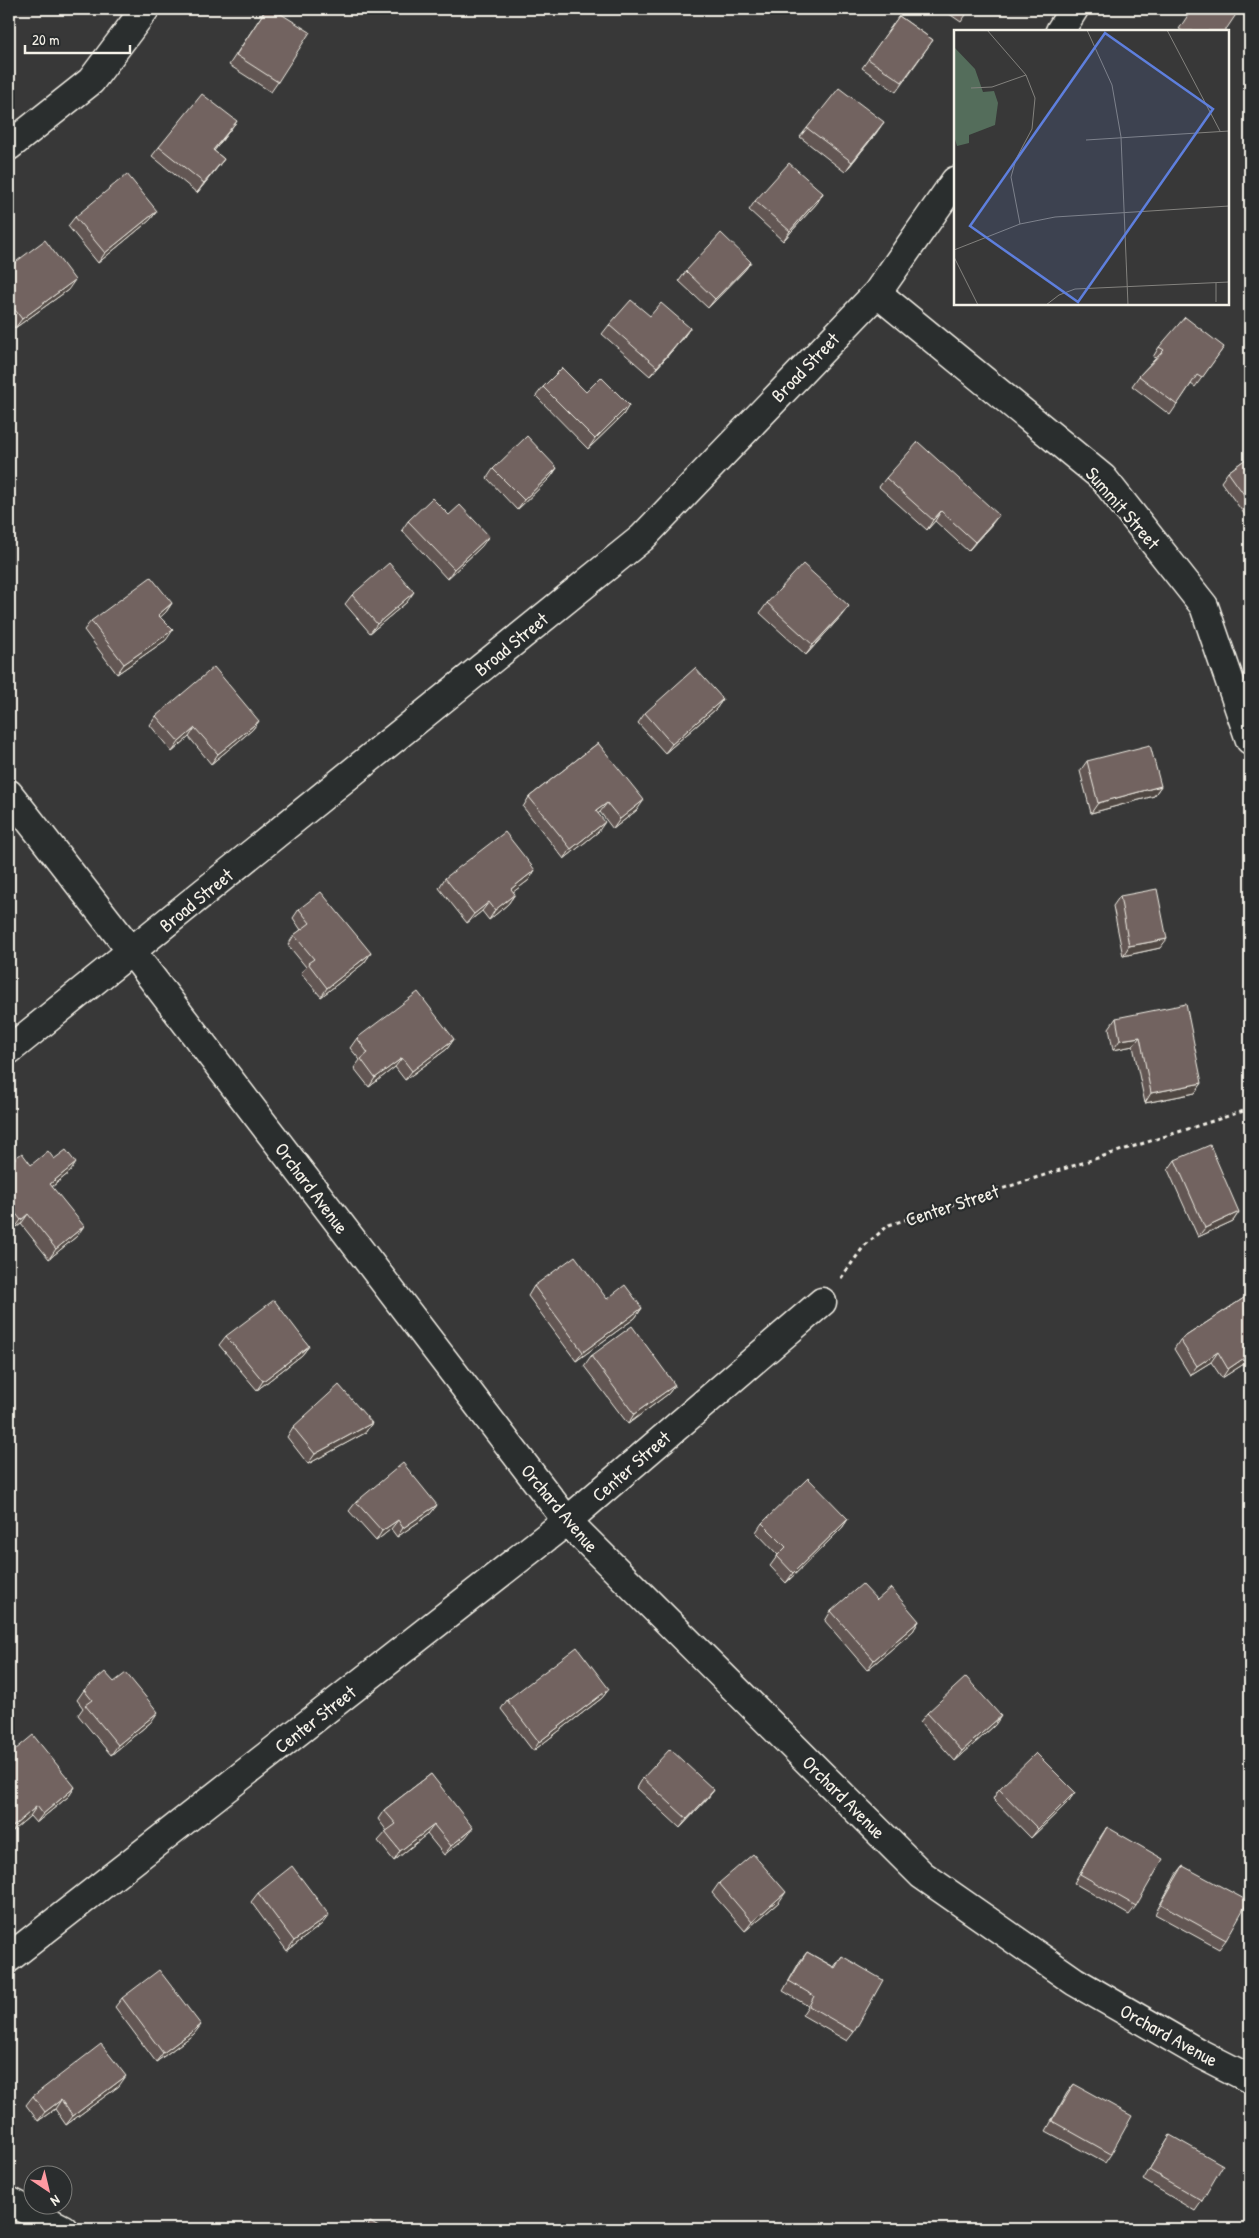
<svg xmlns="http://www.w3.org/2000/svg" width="1259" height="2238" viewBox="0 0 1259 2238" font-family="'Patrick Hand',sans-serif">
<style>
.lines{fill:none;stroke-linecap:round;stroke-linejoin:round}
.minor-casing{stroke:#f4f1e8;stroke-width:31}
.path{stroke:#f4f1e8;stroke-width:3;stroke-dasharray:4 4;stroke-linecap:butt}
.minor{stroke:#2a2d2e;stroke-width:28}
.wall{fill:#625653;stroke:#f4f1e8}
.shaded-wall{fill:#504643;stroke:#f4f1e8}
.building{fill:#726460;stroke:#f4f1e8}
.labels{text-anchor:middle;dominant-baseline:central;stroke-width:4.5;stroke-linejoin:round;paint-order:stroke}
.street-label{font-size:19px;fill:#f4f1e8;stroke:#2a2d2e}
.inset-road{fill:none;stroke:#83827e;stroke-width:1}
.view{fill:#5e7fdd;fill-opacity:0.15;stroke:#5e7fdd;stroke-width:2.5}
.inset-edge{fill:none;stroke:#f4f1e8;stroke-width:2.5}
</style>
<rect width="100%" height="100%" fill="#383838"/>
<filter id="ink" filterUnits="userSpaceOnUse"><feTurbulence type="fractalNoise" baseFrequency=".02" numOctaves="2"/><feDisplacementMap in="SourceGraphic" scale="10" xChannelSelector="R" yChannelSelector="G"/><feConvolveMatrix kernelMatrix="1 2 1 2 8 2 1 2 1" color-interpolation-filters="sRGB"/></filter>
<g filter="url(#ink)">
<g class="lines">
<defs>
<path id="minor" d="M1060 31 1074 9
M9 146 91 81 145 9
M877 293 1103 478 1204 606 1250 740
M9 794 132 952 567 1521 922 1875 1074 1981 1197 2052 1250 2079
M9 1050 642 538 877 293 955 181
M9 1958 567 1521 822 1302
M9 2201 63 2229"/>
</defs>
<use href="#minor" class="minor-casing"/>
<path class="path" d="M841 1278 864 1246 889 1225 1250 1109"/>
<use href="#minor" class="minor"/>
</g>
<path class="wall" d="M266 9 278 82 271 92 229 65Z
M942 9H970L961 22Z
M899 16 933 40 896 92 862 68Z
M807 128 877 132 845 172 800 137Z
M230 130 214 151 224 159 197 193 152 156 159 147Z
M823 193 817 203 783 241 749 210 755 201Z
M157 211 150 220 98 263 68 226 75 217Z
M751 262 744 271 708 308 679 281 686 271Z
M9 267 68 290 15 328 9 320Z
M650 316 690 328 683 338 650 376 602 334 609 325Z
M1159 347H1224L1195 387 1191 384 1170 415 1132 386 1139 376 1156 358 1153 357Z
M543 387 586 392 629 405 623 415 588 449 536 396Z
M1250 456V522L1221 482 1228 472Z
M557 468 550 478 517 510 487 478 493 469Z
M886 478 992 524 968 551 935 521 927 530 879 487Z
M449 515 482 546 447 579 402 530 408 521Z
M352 595 407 602 370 633 345 604Z
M172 603 166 612 160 617 166 640 117 674 84 630 91 621Z
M767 603 842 615 806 655 760 613Z
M723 699 716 709 665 753 638 723 645 713Z
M156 716 259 721 252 730 211 764 189 737 172 752 150 725Z
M598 743 637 810 613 829 600 812 598 814V832L564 859 523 807 529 797Z
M1087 761 1161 786 1154 796 1091 813 1080 771Z
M535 870 529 880 513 892 515 894 508 904 489 920 482 911 467 923 439 888 445 878Z
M1120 896 1160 948 1123 956 1113 906Z
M299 909 371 953 364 963 321 997 301 973 306 967 288 945 294 935 301 930 293 918Z
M1116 1018 1202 1083 1195 1093 1145 1103 1133 1046 1113 1050 1109 1028Z
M357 1038 454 1039 447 1049 405 1080 395 1067 369 1087 354 1068 360 1060 350 1048Z
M54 1159 70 1172 52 1187 77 1236 49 1259 21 1224 14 1229 9 1223V1163L31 1165Z
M1175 1160 1239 1212 1233 1221 1198 1237 1168 1170Z
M534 1286 607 1299 642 1308 635 1318 576 1361 528 1296Z
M1250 1294V1360L1222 1378 1211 1362 1190 1375 1174 1349 1180 1340Z
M226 1336 309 1346 302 1355 257 1390 219 1345Z
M591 1356 675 1385 668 1394 628 1424 584 1366Z
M372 1423 365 1433 308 1464 287 1437 293 1427Z
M356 1502 437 1505 430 1514 397 1537 391 1529 376 1541 349 1511Z
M848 1519 842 1528 786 1583 770 1566 778 1555 756 1532 762 1523Z
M877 1600 919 1621 913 1631 867 1670 825 1621 831 1611Z
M114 1682 151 1722 111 1755 78 1715 83 1708 77 1700 84 1690Z
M609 1689 602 1698 533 1751 501 1709 507 1700Z
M927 1713 995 1725 955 1761 920 1722Z
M9 1755 75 1787 69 1796 36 1823 30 1816 9 1834Z
M431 1774 466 1837 444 1855 427 1834 394 1861 378 1841 387 1831 378 1819 384 1810Z
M643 1778 714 1790 707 1799 680 1828 637 1788Z
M999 1789 1075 1792 1068 1802 1031 1838 993 1799Z
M1107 1827 1136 1906 1129 1915 1074 1883 1101 1836Z
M1183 1866 1226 1940 1219 1949 1155 1914 1176 1875Z
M719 1883 779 1902 745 1931 712 1893Z
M258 1893 322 1924 287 1951 251 1902Z
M807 1952 834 1967 842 1956 854 2032 847 2041 802 2015 808 2006 783 1991 800 1961Z
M122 1998 194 2034 156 2062 115 2007Z
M1074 2084 1111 2154 1105 2163 1046 2131 1067 2093Z
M119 2086 66 2125 55 2109 38 2121 26 2105 33 2096Z
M1170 2135 1202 2201 1195 2211 1143 2180Z"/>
<path class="shaded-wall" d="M12 9H15L9 15V12Z
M237 121 230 130 207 160 213 150Z
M884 122 877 132 845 172 852 162Z
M224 159 217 168 197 193 204 183Z
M823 193 817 203 783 241 790 231Z
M157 211 150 220 98 263 105 253Z
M751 262 744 271 708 308 715 299Z
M75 280 68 290 15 328 22 319Z
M690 328 683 338 650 376 657 367Z
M629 405 623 415 588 449 595 439Z
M557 468 550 478 517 510 524 500Z
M941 511 935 521 927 530 933 520Z
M999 515 992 524 968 551 975 542Z
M489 536 482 546 447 579 454 569Z
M414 592 407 602 370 633 377 624Z
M172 603 166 612 152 625 158 615Z
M849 606 842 615 806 655 813 645Z
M173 630 166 640 117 674 124 664Z
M723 699 716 709 665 753 672 744Z
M259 721 252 730 211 764 218 754Z
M195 728 189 737 172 752 179 742Z
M1161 786 1154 796 1091 813 1098 803Z
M644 800 637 810 613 829 620 819Z
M607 803 600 812 589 821 596 811Z
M605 822 598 832 564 859 571 849Z
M535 870 529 880 504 899 511 889Z
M515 894 508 904 489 920 495 910Z
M489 902 482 911 467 923 474 914Z
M1167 939 1160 948 1123 956 1129 946Z
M371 953 364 963 321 997 327 988Z
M1140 1037 1133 1046 1113 1050 1120 1040Z
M454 1039 447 1049 405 1080 412 1071Z
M402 1058 395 1067 369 1087 375 1078Z
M1202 1083 1195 1093 1145 1103 1151 1093Z
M76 1163 70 1172 43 1194 50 1184Z
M1239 1212 1233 1221 1198 1237 1205 1228Z
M28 1214 21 1224 14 1229 21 1220Z
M84 1226 77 1236 49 1259 56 1249Z
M642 1308 635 1318 576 1361 583 1352Z
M309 1346 302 1355 257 1390 263 1381Z
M1218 1352 1211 1362 1190 1375 1197 1366Z
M1250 1354V1360L1222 1378 1228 1369Z
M675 1385 668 1394 628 1424 634 1414Z
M372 1423 365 1433 308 1464 315 1454Z
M437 1505 430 1514 397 1537 403 1528Z
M848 1519 842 1528 786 1583 793 1573Z
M398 1520 391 1529 376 1541 382 1531Z
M919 1621 913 1631 867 1670 874 1660Z
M609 1689 602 1698 533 1751 539 1742Z
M158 1712 151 1722 111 1755 118 1745Z
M1001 1716 995 1725 955 1761 962 1751Z
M75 1787 69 1796 36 1823 43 1814Z
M714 1790 707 1799 680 1828 687 1819Z
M1075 1792 1068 1802 1031 1838 1038 1829Z
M37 1806 30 1816 9 1834V1830Z
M434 1825 427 1834 394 1861 400 1851Z
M473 1828 466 1837 444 1855 451 1846Z
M786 1892 779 1902 745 1931 752 1922Z
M329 1915 322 1924 287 1951 294 1941Z
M201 2025 194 2034 156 2062 163 2053Z
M126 2076 119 2086 66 2125 73 2116Z
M61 2100 55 2109 38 2121 45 2112Z"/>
<path class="building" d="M266 9H273L310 32 278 82 236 55Z
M962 9H970L967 12Z
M1192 9H1231L1237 13 1225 31H1183L1179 29Z
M899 16 933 40 902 82 868 59Z
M839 88 884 122 852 162 807 128Z
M202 94 237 121 213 150 224 159 204 183 159 147Z
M789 163 823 193 790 231 755 201Z
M127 174 157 211 105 253 75 217Z
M721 233 751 262 715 299 686 271Z
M45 240 75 280 22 319 9 302V267Z
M631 300 650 316 661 303 690 328 657 367 609 325Z
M1185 317 1224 347 1202 378 1197 375 1177 405 1139 376 1164 350 1159 347Z
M562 368 586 392 601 377 629 405 595 439 543 387Z
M527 436 557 468 524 500 493 469Z
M918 442 999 515 975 542 941 511 933 520 886 478Z
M1250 456V503L1228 472Z
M432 498 449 515 460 505 489 536 454 569 408 521Z
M389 563 414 592 377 624 352 595Z
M803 564 849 606 813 645 767 603Z
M151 577 172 603 158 615 173 630 124 664 91 621Z
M214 667 259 721 218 754 195 728 179 742 156 716Z
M695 668 723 699 672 744 645 713Z
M598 743 644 800 620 819 607 803 596 811 605 822 571 849 529 797Z
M1150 745 1161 786 1098 803 1087 761Z
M505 832 535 870 511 889 515 894 495 910 489 902 474 914 445 878Z
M1157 889 1167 939 1129 946 1120 896Z
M321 892 371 953 327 988 308 963 314 959 294 935 310 923 299 909Z
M418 992 454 1039 412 1071 402 1058 375 1078 361 1059 368 1053 357 1038Z
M1186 1004 1202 1083 1151 1093 1140 1037 1120 1040 1116 1018Z
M1210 1145 1239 1212 1205 1228 1175 1160Z
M66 1150 76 1163 50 1184 84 1226 56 1249 28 1214 21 1220 9 1205V1163L22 1153 31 1165 48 1151 54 1159Z
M575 1256 607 1299 625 1285 642 1308 583 1352 534 1286Z
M1250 1294V1354L1228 1369 1218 1352 1197 1366 1180 1340Z
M274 1300 309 1346 263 1381 226 1336Z
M632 1326 675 1385 634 1414 591 1356Z
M339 1385 372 1423 315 1454 293 1427Z
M403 1463 437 1505 403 1528 398 1520 382 1531 356 1502Z
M808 1478 848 1519 793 1573 777 1556 786 1547 762 1523Z
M862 1584 877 1600 891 1588 919 1621 874 1660 831 1611Z
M577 1647 609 1689 539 1742 507 1700Z
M105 1672 114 1682 126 1673 158 1712 118 1745 85 1705 92 1700 84 1690Z
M966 1677 1001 1716 962 1751 927 1713Z
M33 1735 75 1787 43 1814 37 1806 9 1830V1755Z
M670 1749 714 1790 687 1819 643 1778Z
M1036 1753 1075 1792 1038 1829 999 1789Z
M431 1774 473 1828 451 1846 434 1825 400 1851 385 1832 396 1824 384 1810Z
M1107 1827 1163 1859 1136 1906 1080 1874Z
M753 1854 786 1892 752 1922 719 1883Z
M292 1866 329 1915 294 1941 258 1893Z
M1183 1866 1248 1901 1226 1940 1161 1904Z
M807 1952 835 1968 842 1956 883 1980 854 2032 809 2006 814 1996 789 1981Z
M159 1970 201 2025 163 2053 122 1998Z
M101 2044 126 2076 73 2116 61 2100 45 2112 33 2096Z
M1074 2084 1132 2116 1111 2154 1052 2121Z
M1170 2135 1223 2165 1202 2201 1149 2170Z
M370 2222 382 2229H366Z"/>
</g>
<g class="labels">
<g class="street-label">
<text transform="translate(805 367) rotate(-46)">Broad Street</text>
<text transform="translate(1123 508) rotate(49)">Summit Street</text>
<text transform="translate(511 644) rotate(-39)">Broad Street</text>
<text transform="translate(196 900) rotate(-39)">Broad Street</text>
<text transform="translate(312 1188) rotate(53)">Orchard Avenue</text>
<text transform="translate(952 1205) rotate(-18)">Center Street</text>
<text transform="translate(631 1466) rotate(-41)">Center Street</text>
<text transform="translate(560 1508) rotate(50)">Orchard Avenue</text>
<text transform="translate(315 1719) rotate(-38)">Center Street</text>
<text transform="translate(844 1797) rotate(45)">Orchard Avenue</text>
<text transform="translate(1169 2035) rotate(29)">Orchard Avenue</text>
</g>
</g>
<g transform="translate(954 30)">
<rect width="275" height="275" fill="#383838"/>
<path d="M0 17 21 39 29 62 40 61 44 73 41 95 15 105V113L3 116 0 106Z" fill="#546d5b"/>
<path class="inset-road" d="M33 0 72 45 81 68 78 99 62 129 57 147 66 194M133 0 158 55 167 107 174 275M213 0 266 101M17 58 38 57 72 45M132 110 275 101M0 220 66 194 101 187 275 176M0 227 24 275M262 253V272M92 275 105 265 121 259 275 252"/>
<path class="view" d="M151 3 259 79 124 272 16 196Z"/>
<rect width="275" height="275" class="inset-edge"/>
</g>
<rect width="1259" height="2238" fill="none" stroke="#2a2d2e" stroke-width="30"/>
<rect x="15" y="15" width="1229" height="2208" fill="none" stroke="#f4f1e8" stroke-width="2" filter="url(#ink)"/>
<g transform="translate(48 2190) rotate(145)"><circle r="24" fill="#2a2d2e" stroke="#7b7b78"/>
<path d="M0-4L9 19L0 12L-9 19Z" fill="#ff9aa2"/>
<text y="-8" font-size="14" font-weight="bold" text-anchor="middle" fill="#f4f1e8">N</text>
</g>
<path d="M25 45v8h105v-8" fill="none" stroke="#f4f1e8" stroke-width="2.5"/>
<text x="32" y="45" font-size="15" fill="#f4f1e8" stroke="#2a2d2e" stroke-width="4" paint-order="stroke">20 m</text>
</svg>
